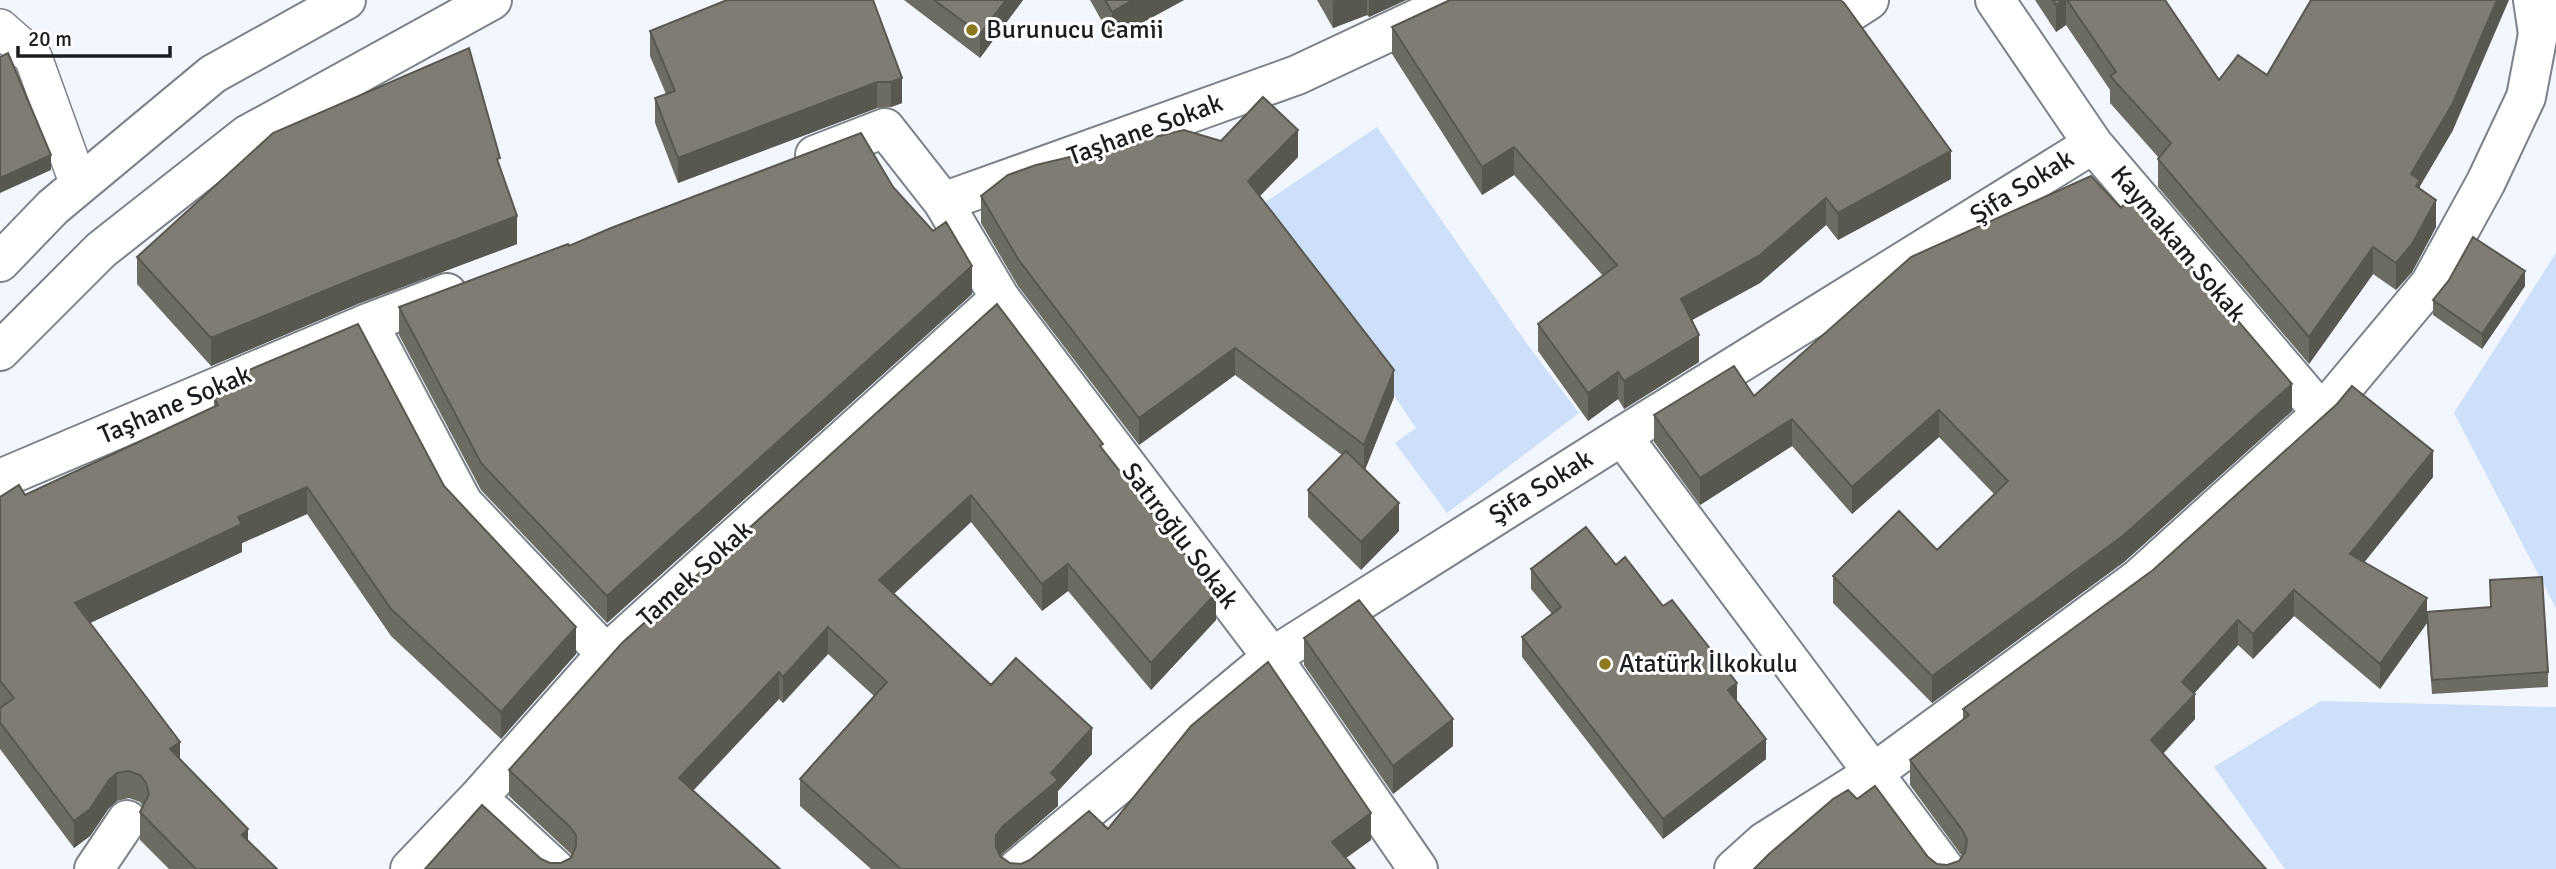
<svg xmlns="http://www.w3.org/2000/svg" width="2556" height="869" viewBox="0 0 2556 869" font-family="Signika,sans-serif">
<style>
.green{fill:#cedff9}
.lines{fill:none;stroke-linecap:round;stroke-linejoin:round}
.pedestrian-casing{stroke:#7c828a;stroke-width:40}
.minor-casing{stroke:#7c828a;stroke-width:42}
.tertiary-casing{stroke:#7c828a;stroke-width:42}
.primary-casing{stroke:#7c828a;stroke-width:42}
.pedestrian{stroke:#fff;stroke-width:37}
.minor{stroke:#fff;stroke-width:38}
.tertiary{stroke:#fff;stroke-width:38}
.primary{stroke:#fff;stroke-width:38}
.wall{fill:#6d6c63}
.shaded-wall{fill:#595850}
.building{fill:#7f7d73;stroke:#595850;stroke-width:2}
.poi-dot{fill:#8c791f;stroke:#fff;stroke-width:2.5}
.labels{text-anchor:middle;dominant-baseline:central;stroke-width:6;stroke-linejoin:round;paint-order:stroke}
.poi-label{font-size:26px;fill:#1b1e21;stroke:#fff;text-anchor:start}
.street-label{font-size:26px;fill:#1b1e21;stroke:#fff}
</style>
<rect width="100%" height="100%" fill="#f2f7ff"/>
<path class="green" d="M1377 127 1527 344 1579 413 1447 513 1395 443 1416 428 1264 203Z
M2556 253V608L2454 413Z
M2321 701 2556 707V869H2285L2214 767Z"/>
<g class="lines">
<defs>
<path id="pedestrian" d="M0 28 33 57 79 185"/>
<path id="minor" d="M1841 0 1852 11 1869 0
M1995 0 2093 144 2322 413
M2533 0 2538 34
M815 155 885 128 943 202 1297 75 1457 0
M943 202 1000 298 1272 657 1418 869
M368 323 463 503 606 654
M1622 436 1945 869
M0 479 368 323 447 293
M478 798 555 869
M94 869 127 820
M410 869 478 798 606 654 1000 298
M1017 869 1272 657 1622 436 2093 144"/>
<path id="tertiary" d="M1734 869 1764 842 1872 774 2138 579 2322 413 2430 284 2486 182 2526 97 2538 34 2556 11"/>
<path id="primary" d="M0 262 53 207 213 74 346 0
M0 351 101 250 247 135 492 0"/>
</defs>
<use href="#pedestrian" class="pedestrian-casing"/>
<use href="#minor" class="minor-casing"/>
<use href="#tertiary" class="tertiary-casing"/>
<use href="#primary" class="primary-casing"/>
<use href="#pedestrian" class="pedestrian"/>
<use href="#minor" class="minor"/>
<use href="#tertiary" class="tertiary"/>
<use href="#primary" class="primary"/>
</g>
<path class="wall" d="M873 0 902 103 891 107 877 108 678 183 655 123V98L666 94 650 56V31Z
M904 0H1023L980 58Z
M1090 0H1184L1112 39Z
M1317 0H1406L1369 17 1367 15 1333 28Z
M2035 0H2165L2219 80 2267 75 2453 130 2420 186V189L2436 227 2412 272 2396 290 2373 274 2309 364 2158 187V159L2159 158 2110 103V90L2066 25 2056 32Z
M1392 27 1951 179 1838 240 1826 225 1760 283 1692 320 1699 362 1624 409 1618 399 1588 421 1538 351V324L1603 276 1514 175 1482 195 1392 54Z
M1221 141 1298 157 1260 196 1394 397 1365 470 1399 531 1361 570 1308 517V490L1342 455 1235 375 1139 445 1018 286 981 223V196Z
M500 170 517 244 360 303 211 366 137 284V257Z
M893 187 972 294 607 623 481 490 399 335V307L569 246Z
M2525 286 2482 349 2433 315V300Z
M997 304 1145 506 1216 620 1151 690 1068 591 1042 611 971 522 894 594 991 685 1092 754 1058 791V806L1003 853 1000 856 1010 863 1021 864 1108 829 1371 840 1346 858 1355 869H871L800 806V779L874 696 828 654 783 703 779 699 693 791 780 869H425L541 859 550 863H561L571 858 572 856 570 853 509 796V770Z
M242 373 444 486 576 654 501 739 391 636 307 514 242 543V552L90 623 180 759 248 841 277 869H169L140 840V812L143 806 140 802 129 798 117 801 109 808 90 836 74 848 0 749V497L25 495 214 407V398L242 385Z
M1754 396 2292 411 2124 562 1932 703 1833 603V576L1937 550 1994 494 1939 437 1852 514 1792 446 1700 505 1654 442V415Z
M2433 477 2364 562 2427 623 2380 689 2294 616 2253 659 2238 645 2194 693 2195 719 2163 754 2266 869H1754L1857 799 1937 864 1947 865 1959 861 1962 856 1910 785V760L1963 720V709Z
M1616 565 1737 702 1766 759 1663 839 1522 657V637L1552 614 1531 589V569Z
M2490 580 2548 672V687L2432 694 2427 627V612L2491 607Z
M1304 638 1453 746 1393 794 1304 665Z"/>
<path class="shaded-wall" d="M1006 0H1023L980 58V34Z
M1133 0H1184L1112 39V12Z
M1335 0H1367V15L1333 28V1Z
M1369 0H1406L1369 17Z
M2063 0H2066V25L2056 32V5Z
M2497 0H2509L2453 130 2420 186V207L2411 174Z
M902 78V103L891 107V82Z
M877 82V108L678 183V158Z
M1298 130V157L1248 208V181Z
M1514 147V175L1482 195V167Z
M1951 151V179L1838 240V213Z
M51 155V170L0 193V178Z
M1826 198V225L1760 283 1681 326V299Z
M2436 200V227L2412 272 2396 290V263Z
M517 216V244L360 303 211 366V338L360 276Z
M2373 247V274L2309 364V337Z
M972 266V294L607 623V596Z
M2525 271V286L2482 349V334Z
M1699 335V362L1624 409V381Z
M1235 348V375L1139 445V418Z
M1394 370V397L1364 472V445Z
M1618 372V399L1588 421V393Z
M2292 384V411L2124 562 1932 703V676Z
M1939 410V437L1852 514V487Z
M1792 419V446L1700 505V478Z
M2433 451V477L2350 580V554Z
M307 487V514L242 543V552L75 630V603L238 517Z
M971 495V522L879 607V580Z
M1399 503V531L1361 570V542Z
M1068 564V591L1042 611V584Z
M2294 590V616L2253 659V634Z
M1216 593V620L1151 690V663Z
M2427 598V623L2380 689V664Z
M2238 620V645L2182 707V682Z
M576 627V654L501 739V712Z
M828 627V654L783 703V677Z
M779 672V699L679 805V778Z
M1737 683V704L1728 690Z
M2195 694V719L2151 766V740Z
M1453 719V746L1393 794V766Z
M1092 728V754L1058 791V806L1003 853 996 862V835L1003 826Z
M1766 739V759L1663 839V819Z
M180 742V769L170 749Z
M117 773V801L109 808 90 836 74 848V821L109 780Z
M1371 813V840L1332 868V842Z
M248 829V856L242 835Z"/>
<path class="building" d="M727 0H873L902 78 891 82H877L678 158 655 98 675 91 650 31Z
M934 0H1006L980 34Z
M1105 0H1133L1112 12Z
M1450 0H1840L1844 3 1951 151 1838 213 1826 198 1760 255 1681 299 1699 335 1624 381 1618 372 1588 393 1538 324 1617 265 1514 147 1482 167 1392 27Z
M2053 0H2063L2056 5Z
M2067 0H2165L2219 80 2238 55 2267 75 2311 0H2497L2453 103 2411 174 2420 180 2416 186 2436 200 2412 244 2396 263 2373 247 2309 337 2158 159 2171 143 2110 76 2116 72Z
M469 48 500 158 497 159 517 216 360 276 211 338 137 257 273 133Z
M8 53 51 155 0 178V57Z
M1263 97 1298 130 1248 181 1394 370 1364 445 1235 348 1139 418 1018 259 981 196 1008 175 1036 165 1184 130 1221 141Z
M861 133 893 187 933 231 946 222 972 266 607 596 481 463 399 307 568 244 569 246 611 228Z
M2091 176 2121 208 2131 196 2292 384 2124 535 1932 676 1833 576 1899 511 1937 550 2008 481 1939 410 1852 487 1792 419 1700 478 1654 415 1734 366 1754 396 1911 257Z
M2473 237 2525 271 2482 334 2433 300 2449 280Z
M997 304 1103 444 1100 446 1145 503 1144 504 1216 593 1151 663 1068 564 1042 584 971 495 879 580 991 685 1016 658 1092 728 1051 773 1058 780 1003 826 996 835V847L1000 856 1010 863 1021 864 1030 860 1089 811 1108 829 1191 726 1268 662 1371 813 1332 842 1355 869H901L800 779 887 682 828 627 783 677 779 672 679 778 780 869H425L482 805 541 859 550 863H561L571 858 576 846V835L570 827 509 770 622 643Z
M358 324 444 486 576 627 501 712 391 609 307 487 238 517 242 524 75 603 180 742 170 749 248 829 242 835 277 869H196L140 812 149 794 146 783 140 775 129 771 117 773 109 780 90 809 74 821 0 722V708L14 698 0 681V497L19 485 25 495 218 405 214 398 250 381 242 373Z
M2352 386 2433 451 2350 554 2427 598 2380 664 2294 590 2253 634 2238 620 2182 682 2195 694 2151 740 2266 869H1754L1769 854 1833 799 1848 790 1857 799 1875 786 1928 857 1937 864 1947 865 1959 861 1965 852 1967 840 1963 831 1910 760 1969 715 1963 709 2153 570 2337 404Z
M1346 451 1399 503 1361 542 1308 490Z
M1586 527 1616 565 1625 557 1663 606 1672 600 1737 683 1728 690 1766 739 1663 819 1522 637 1561 607 1531 569Z
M2542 577 2548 672 2432 680 2427 612 2491 607 2490 580Z
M1359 600 1453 719 1393 766 1304 638Z"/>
<g class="poi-dot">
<circle cx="972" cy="30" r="7"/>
<circle cx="1605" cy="664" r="7"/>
</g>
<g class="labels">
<g class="poi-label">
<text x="986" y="30">Burunucu Camii</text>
<text x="1619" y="664">Atatürk İlkokulu</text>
</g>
<g class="street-label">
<text transform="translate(1145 130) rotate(-20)">Taşhane Sokak</text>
<text transform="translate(2022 187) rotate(-32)">Şifa Sokak</text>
<text transform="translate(2178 244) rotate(50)">Kaymakam Sokak</text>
<text transform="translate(175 405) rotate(-23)">Taşhane Sokak</text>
<text transform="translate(1541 487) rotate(-32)">Şifa Sokak</text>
<text transform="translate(1180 536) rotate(53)">Satıroğlu Sokak</text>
<text transform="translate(695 574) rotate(-42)">Tamek Sokak</text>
</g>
</g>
<path d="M18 46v10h152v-10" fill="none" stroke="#1b1e21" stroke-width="3.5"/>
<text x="28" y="46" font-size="21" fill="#1b1e21" stroke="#ffffff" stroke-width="5" paint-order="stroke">20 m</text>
</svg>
